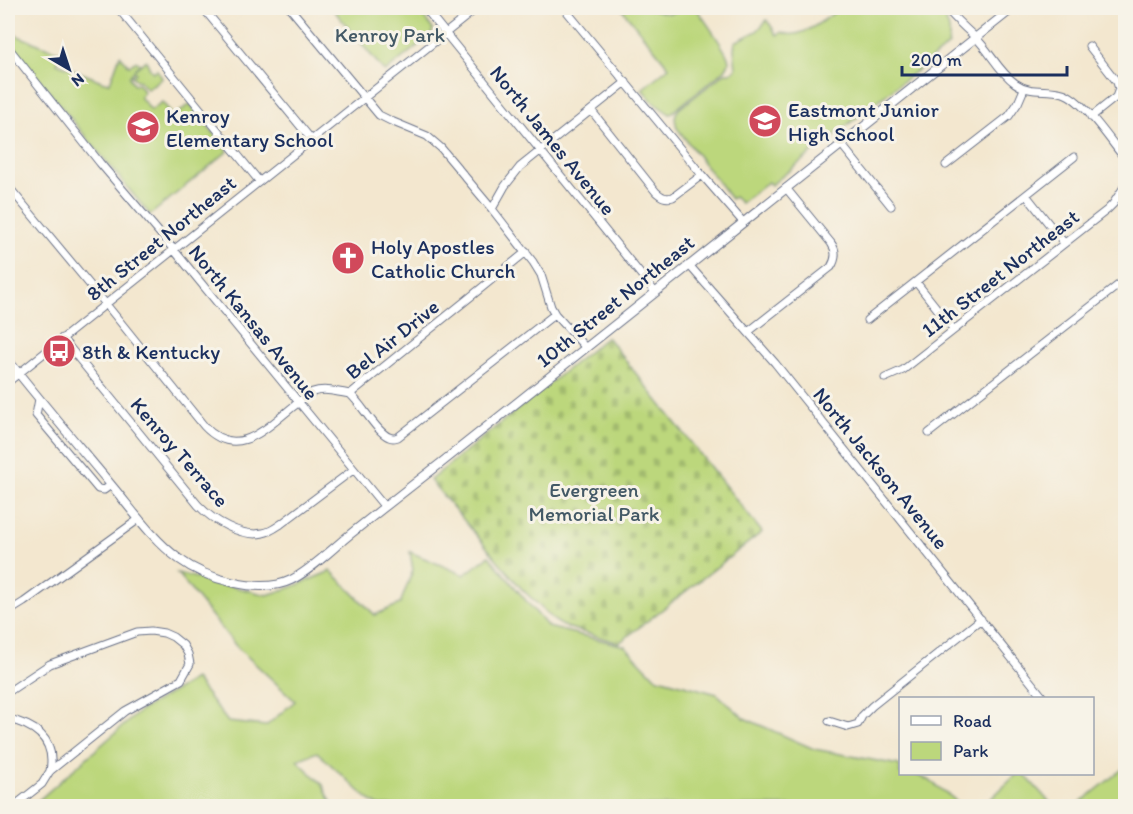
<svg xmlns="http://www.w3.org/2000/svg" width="1133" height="814" viewBox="0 0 1133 814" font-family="Itim,sans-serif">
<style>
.green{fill:#bcd77c;stroke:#6c836d;stroke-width:1.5}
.cemetery{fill:url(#cemetery-stones);stroke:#6c836d;stroke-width:1.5}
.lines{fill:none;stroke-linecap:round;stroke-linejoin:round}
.minor-casing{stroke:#676f86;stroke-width:9}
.major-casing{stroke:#676f86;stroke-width:10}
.minor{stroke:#fff;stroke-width:7}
.major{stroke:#fff;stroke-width:8}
.labels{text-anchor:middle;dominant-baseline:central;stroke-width:6;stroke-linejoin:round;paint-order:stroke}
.park-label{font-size:21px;fill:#435966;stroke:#f7f3e8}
.poi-label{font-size:21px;fill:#1b2f5e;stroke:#f7f3e8;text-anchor:start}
.street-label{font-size:21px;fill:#1b2f5e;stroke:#f7f3e8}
</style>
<defs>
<pattern id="cemetery-stones" width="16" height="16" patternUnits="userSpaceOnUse" patternTransform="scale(1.5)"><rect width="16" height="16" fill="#bcd77c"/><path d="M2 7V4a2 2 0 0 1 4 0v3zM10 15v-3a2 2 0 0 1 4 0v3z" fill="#a1b96e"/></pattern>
</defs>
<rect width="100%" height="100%" fill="#f7f3e8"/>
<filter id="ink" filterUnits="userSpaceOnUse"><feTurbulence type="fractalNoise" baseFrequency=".0167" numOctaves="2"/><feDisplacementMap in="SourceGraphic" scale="12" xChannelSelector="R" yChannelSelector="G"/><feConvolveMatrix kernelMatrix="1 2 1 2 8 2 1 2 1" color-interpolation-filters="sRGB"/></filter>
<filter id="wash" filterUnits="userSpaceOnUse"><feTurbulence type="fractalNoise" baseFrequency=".008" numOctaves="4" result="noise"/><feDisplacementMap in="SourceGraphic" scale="24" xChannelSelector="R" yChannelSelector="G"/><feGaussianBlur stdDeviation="1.35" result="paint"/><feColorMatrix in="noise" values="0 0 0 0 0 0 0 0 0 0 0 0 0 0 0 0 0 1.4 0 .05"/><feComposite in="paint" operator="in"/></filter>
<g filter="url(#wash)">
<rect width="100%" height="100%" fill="#f3e7cf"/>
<path class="green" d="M332 8H416L433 29 432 34 385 72Z
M621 8C629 7 637 7 645 8 654 8 662 14 672 13 683 11 688 3 699 12 705 21 728 52 729 61 729 65 727 67 725 70L670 114 654 103 642 89 669 67Z
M840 8H940L948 18 946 22C950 28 950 36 948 43L949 45 771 185 768 182 741 203 734 197 731 199 677 128 675 119 676 113 679 109 725 73H730L736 69 734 49 735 42 757 31 767 20 777 35 782 32C799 42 827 18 840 8Z
M13 34 61 53 57 63 104 82 110 83 120 55 129 66 136 61 140 64 134 70 146 60 150 69 153 72 157 70 162 78 147 89 140 81 136 80 132 76 136 73 134 71 129 77 134 85 138 84 144 92 140 97 151 110 162 102 174 116 190 104 228 151 150 215 8 42V38Z
M410 552 464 575 489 556 548 627 625 646 655 677 717 694 744 718 814 749 899 765 900 766V774H915L930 781 963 806H379L368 799 317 752 297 760 323 785 333 806H32L140 711 195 679 228 722 266 726 295 701 236 646 177 573 267 595 292 587 331 571 375 615 400 604 413 570Z
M1125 767V806H1076Z
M1017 774H1024L1053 806H983Z"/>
<path class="cemetery" d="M607 337 762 532 619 643 563 626 555 621 521 588 430 480Z"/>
</g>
<g filter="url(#ink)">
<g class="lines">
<defs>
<path id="minor" d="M118 8 259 181
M203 8 311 139
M290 8 379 115 391 121 427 136 441 148 492 209 533 262 541 275 551 307 555 314 585 347
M425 8 655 292
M564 8 702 175 743 222
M946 8C955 19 965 28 975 37 990 51 998 71 1015 83 1030 94 1046 88 1063 93 1083 99 1112 143 1126 160
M1089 46 1117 82 1119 89 1116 97 1091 117
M8 47 100 163 174 250 384 506
M591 110 656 192C662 197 665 199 673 197L702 175
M841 144 891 206
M946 165 1009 116 1018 103 1024 89
M8 186 105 303 204 426C237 461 266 428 294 406 300 401 306 395 313 392 324 388 338 392 350 394L526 252
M1026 195 1064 243
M492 209 505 186 520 167 626 82
M689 265 775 363 1042 696
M916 282 954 330
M867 320 1074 157
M748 332 831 267C836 259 837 251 831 243L786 188
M62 338 198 505C212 520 242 538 263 533 270 532 275 528 281 524L353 470
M885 378 903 370 1107 210 1113 204 1126 184
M8 382 477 8
M350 394C362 404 376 432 389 437 393 439 394 438 398 437L555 314
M39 399 36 415 98 489 104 490 111 485
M929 433 1126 279
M8 612 24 602 139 519
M8 692 50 664 137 632 151 631 164 633 173 637 183 645 188 654 190 664 181 680 125 711 50 771 42 784 14 806
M8 719C35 725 56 739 50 771
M829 721 848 727 858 724 862 716 872 706 981 619"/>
<path id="major" d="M8 360C42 403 77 444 112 486 133 511 153 540 179 559 206 579 260 595 291 580 311 570 331 550 348 536 379 511 410 487 441 463L1013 8"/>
</defs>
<use href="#minor" class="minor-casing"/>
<use href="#major" class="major-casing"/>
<use href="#minor" class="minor"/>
<use href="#major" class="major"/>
</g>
</g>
<defs>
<symbol id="school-disc" viewBox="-11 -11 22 22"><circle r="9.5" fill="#d1495b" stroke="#f7f3e8"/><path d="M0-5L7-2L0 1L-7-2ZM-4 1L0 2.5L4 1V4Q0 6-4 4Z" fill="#fff"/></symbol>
<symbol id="church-disc" viewBox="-11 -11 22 22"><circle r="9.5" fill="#d1495b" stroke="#f7f3e8"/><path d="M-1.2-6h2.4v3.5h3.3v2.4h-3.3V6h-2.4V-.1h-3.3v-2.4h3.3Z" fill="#fff"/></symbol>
<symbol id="bus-disc" viewBox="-11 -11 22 22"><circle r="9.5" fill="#d1495b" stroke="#f7f3e8"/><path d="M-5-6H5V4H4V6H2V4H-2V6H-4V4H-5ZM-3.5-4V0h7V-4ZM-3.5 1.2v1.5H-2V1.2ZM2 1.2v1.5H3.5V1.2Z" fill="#fff"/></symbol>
</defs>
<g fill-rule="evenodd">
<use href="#school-disc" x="746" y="102" width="38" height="38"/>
<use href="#school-disc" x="124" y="108" width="38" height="38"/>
<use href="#church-disc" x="329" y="239" width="38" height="38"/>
<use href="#bus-disc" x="40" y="332" width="38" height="38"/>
</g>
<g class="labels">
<g class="park-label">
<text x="390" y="34">Kenroy Park</text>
<text x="594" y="489">Evergreen<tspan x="594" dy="24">Memorial Park</tspan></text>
</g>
<g class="poi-label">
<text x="788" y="109">Eastmont Junior<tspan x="788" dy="24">High School</tspan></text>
<text x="166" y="115">Kenroy<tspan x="166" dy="24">Elementary School</tspan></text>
<text x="371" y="246">Holy Apostles<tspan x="371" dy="24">Catholic Church</tspan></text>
<text x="82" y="351">8th &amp; Kentucky</text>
</g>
<g class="street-label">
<text transform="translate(553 140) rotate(51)">North James Avenue</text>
<text transform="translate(161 238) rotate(-39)">8th Street Northeast</text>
<text transform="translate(1000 273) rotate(-38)">11th Street Northeast</text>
<text transform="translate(615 301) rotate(-39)">10th Street Northeast</text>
<text transform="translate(254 322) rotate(51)">North Kansas Avenue</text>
<text transform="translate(392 339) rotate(-39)">Bel Air Drive</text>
<text transform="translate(180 452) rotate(49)">Kenroy Terrace</text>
<text transform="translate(881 468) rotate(51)">North Jackson Avenue</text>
</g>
</g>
<rect width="1133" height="814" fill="none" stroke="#f7f3e8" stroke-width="30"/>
<rect x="899" y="697" width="195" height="78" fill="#f7f3e8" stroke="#9fa5b1" stroke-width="1.5"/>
<rect x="911" y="716" width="30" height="9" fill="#ffffff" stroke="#9fa5b1" stroke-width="1.5"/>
<text x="953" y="727" font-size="18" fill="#1b2f5e">Road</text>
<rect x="911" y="742" width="30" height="18" fill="#bcd77c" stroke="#9fa5b1" stroke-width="1.5"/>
<text x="953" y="757" font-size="18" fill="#1b2f5e">Park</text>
<g transform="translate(69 69) rotate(141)" stroke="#f7f3e8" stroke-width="4.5" paint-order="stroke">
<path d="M0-4.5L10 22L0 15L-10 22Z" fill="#1b2f5e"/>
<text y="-9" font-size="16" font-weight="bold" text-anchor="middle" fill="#1b2f5e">N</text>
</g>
<path d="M902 66v9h165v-9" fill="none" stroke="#1b2f5e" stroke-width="3"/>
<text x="911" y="66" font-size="18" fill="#1b2f5e" stroke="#f7f3e8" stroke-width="4.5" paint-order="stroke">200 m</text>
</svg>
